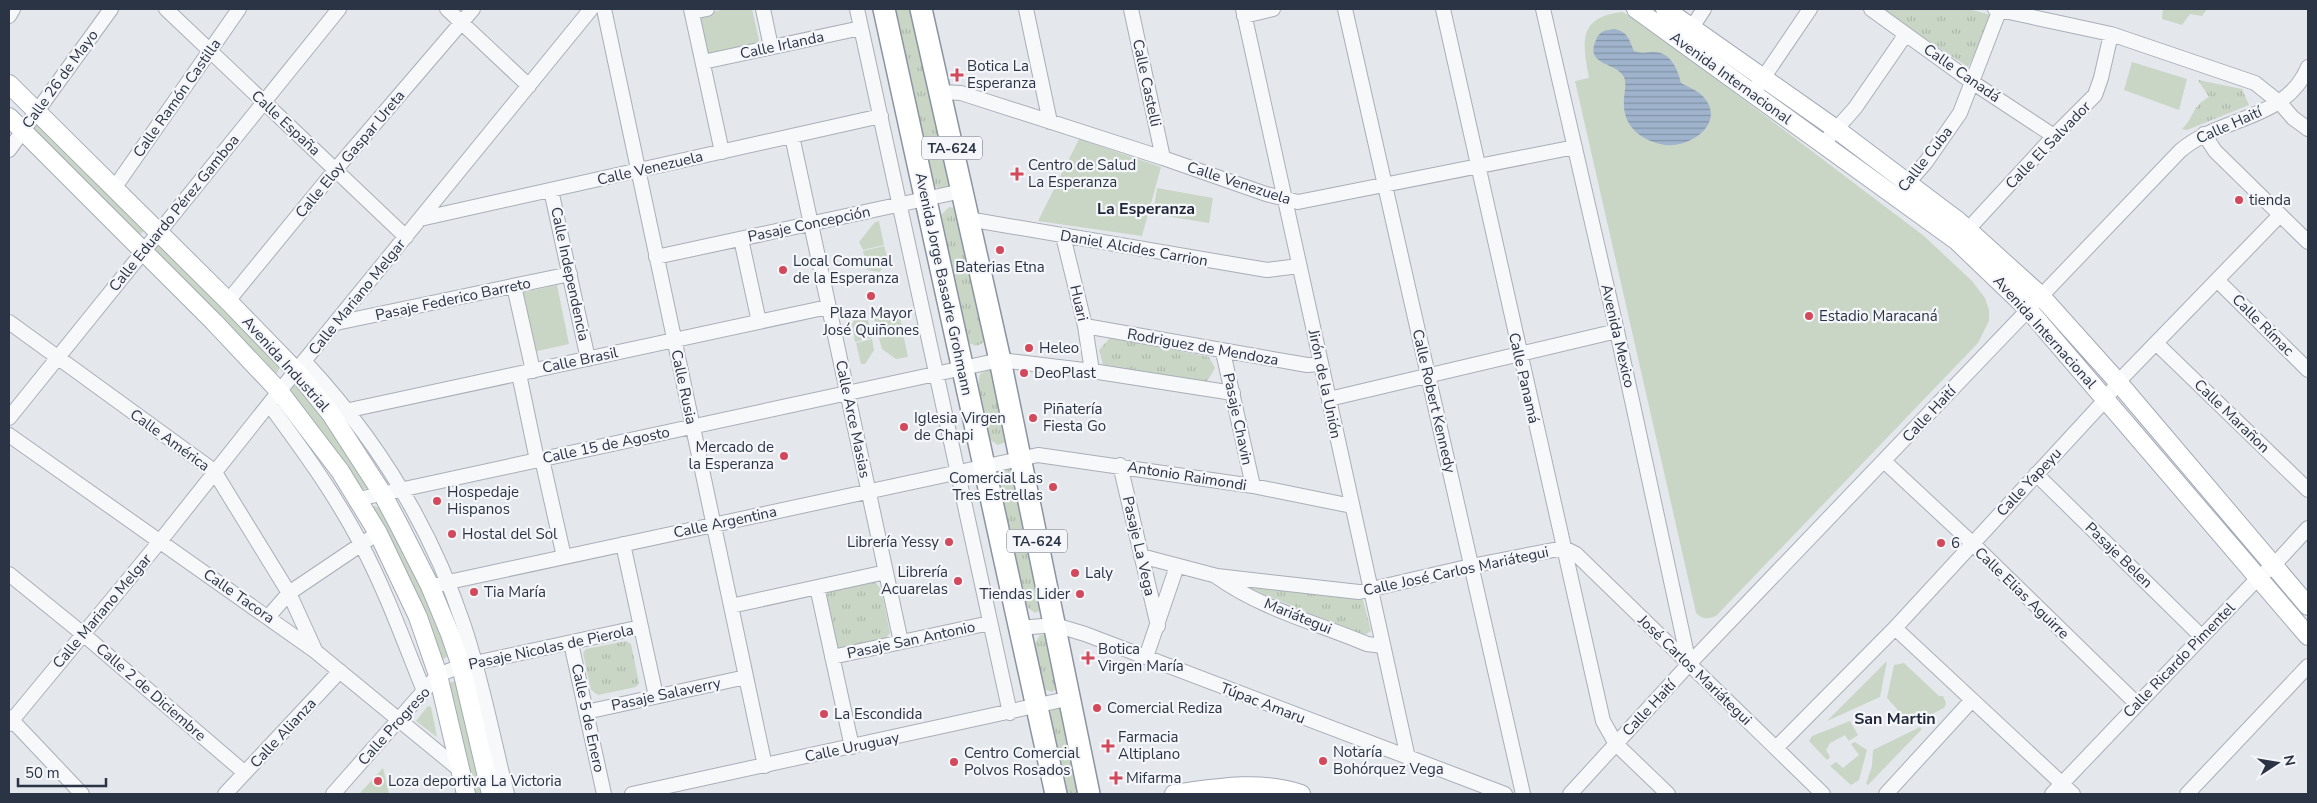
<svg xmlns="http://www.w3.org/2000/svg" width="2317" height="803" viewBox="0 0 2317 803" font-family="'Nunito Sans',sans-serif">
<style>
.grass{fill:#c9d6c5}
.park{fill:url(#park-tufts)}
.water{fill:url(#water-rules)}
.lines{fill:none;stroke-linecap:round;stroke-linejoin:round}
.minor-casing{stroke:#a9aeb7;stroke-width:16}
.major-casing{stroke:#a3abb8;stroke-width:20}
.highway-casing{stroke:#8b94a3;stroke-width:24}
.minor{stroke:#f7f8fa;stroke-width:14}
.major{stroke:#fff;stroke-width:18}
.highway{stroke:#fff;stroke-width:21}
.poi-dot{fill:#d1495b;stroke:#f4f6f9;stroke-width:2}
.labels{text-anchor:middle;dominant-baseline:central;stroke-width:4.5;stroke-linejoin:round;paint-order:stroke}
.shield{fill:#f4f6f9;stroke:#676e7b;stroke-width:1}
.shield-label{font-size:14px;font-weight:bold;fill:#2b3445}
.street-label{font-size:15px;fill:#2b3445;stroke:#f4f6f9}
.poi-label{font-size:15px;fill:#2b3445;stroke:#f4f6f9;text-anchor:start}
.neighbourhood-label{font-size:16px;font-weight:bold;fill:#1d2536;stroke:#f4f6f9}
</style>
<defs>
<pattern id="park-tufts" width="24" height="20" patternUnits="userSpaceOnUse" patternTransform="scale(1.25)"><rect width="24" height="20" fill="#c9d6c5"/><path d="M3 7l-1-3M5 7V3M7 7l1-3M15 17l-1-3M17 17v-4M19 17l1-3" fill="none" stroke="#adb8ab"/></pattern>
<pattern id="water-rules" width="6" height="5" patternUnits="userSpaceOnUse" patternTransform="scale(1.25)"><rect width="6" height="5" fill="#9fb4cc"/><path d="M0 2.5h6" fill="none" stroke="#8293a7"/></pattern>
</defs>
<rect width="100%" height="100%" fill="#e4e7ec"/>
<path class="grass" d="M726 9H752L759 40 757 44 708 55 697 21 701 14Z
M2163 9H2207L2202 16 2190 14 2182 25 2162 19Z
M1622 12 1637 19 1924 236 1972 281 1985 298 1989 310V321L1978 343 1716 616C1707 619 1703 620 1696 613L1575 81 1589 78C1582 42 1578 17 1622 12Z
M2132 62 2187 79 2179 110 2124 90Z
M35 123 42 125 145 230 139 235 135 234 31 133Z
M1079 139 1161 167 1142 236 1038 221Z
M1157 188 1213 198 1209 223 1153 214Z
M879 221 884 245 863 250 859 242 875 222Z
M157 244H161L280 367 276 375 151 249Z
M884 246 887 256 880 272 867 270 863 251Z
M557 285 569 344 533 352 521 293Z
M888 308 899 313 903 332 879 337 874 319Z
M855 318 868 320 872 338 855 342 852 324Z
M903 333 908 357 896 359 882 349 879 338Z
M872 339 874 350 865 364H861L856 343Z
M295 385H300L335 432 368 484V488L359 490 289 394V388Z
M374 506 381 508 416 573 448 651V656L442 660 370 508Z
M1887 661 1880 697 1827 721Z
M1904 663 1939 696H1943L1946 703 1944 708 1916 722 1903 725 1897 709 1887 698 1894 665Z
M457 681 485 794H471L448 686 451 682Z
M428 706 431 707 437 737 416 721Z
M1850 721 1858 735 1849 741 1845 735 1830 743 1826 750 1830 757 1827 760 1809 741 1812 736Z
M1920 727 1922 729 1868 785 1866 784 1872 766 1873 750Z
M1855 742 1867 750 1859 780 1851 785 1830 766 1836 762 1843 768 1859 755 1851 744Z
M383 768 389 794H359Z"/>
<path class="park" d="M894 9H916L951 181 948 187 940 189 933 185Z
M1880 9H1969L1994 16 1968 67Z
M2198 80 2242 89 2249 105 2187 130 2182 129C2196 115 2190 108 2209 97Z
M949 207 956 208 988 337 983 343 976 346 969 343 967 337 942 225 940 216Z
M1111 337 1209 357 1215 368 1206 383 1104 368 1099 350Z
M990 369 994 371 1006 442 998 445 990 440 978 385 980 374Z
M1012 466 1044 608 1035 613 1027 607 997 481 1000 469Z
M1227 576 1363 600 1371 631 1365 635 1353 631 1229 580Z
M874 581 881 589 890 633 884 640 840 650 834 643 824 597 829 592Z
M1040 635H1048L1059 687 1052 692 1044 689 1034 645Z
M626 641 631 644 639 683 636 687 598 695 591 690 583 653 586 649Z
M1063 707 1080 794H1067L1050 720 1051 709Z"/>
<path class="water" d="M1614 29C1628 32 1629 39 1634 51 1642 54 1647 52 1654 52 1671 52 1678 70 1681 83 1690 88 1700 91 1706 100 1724 126 1688 148 1665 145 1641 141 1622 126 1624 100 1624 93 1627 84 1624 77 1617 62 1584 66 1596 40 1599 31 1606 30 1614 29Z"/>
<g class="lines">
<defs>
<path id="minor" d="M166 9 406 237
M447 9 529 86
M604 9 765 766
M691 9 722 152
M763 9 771 47
M857 9 1010 713
M1026 9 1050 122
M1131 9 1163 158
M1243 9 1408 758
M1345 9 1523 794
M1443 9 1603 721 1616 744 1668 794
M1543 9 1617 331 1689 664
M1871 9 1972 82 2054 136
M1995 9 2111 34 2255 83 2280 103 2293 118 2308 129
M692 12 707 9
M9 16 13 9
M1244 16 1273 9
M1687 35 1704 9
M703 62 861 28
M940 92 961 93 1163 158 1266 194 1298 202 1575 147
M1753 93 1810 9
M2204 134 2215 151 2308 242
M792 136 901 642
M1823 144 1855 108 1906 34
M9 150 111 9
M115 187 239 9
M551 190 588 359
M1901 191 1926 162 1960 113 2000 9
M420 219 881 116
M968 219 1267 270 1299 266
M1063 236 1085 326 1092 371
M1961 237 2054 136 2095 95 2101 78 2111 34
M741 239 759 322
M656 257 962 191
M2217 280 2308 370
M514 286 533 371
M228 301 336 169 473 9
M9 322 214 471 289 593 315 650
M336 323 570 274
M1085 326 1307 365 1321 364
M2156 343 2308 490
M1223 352 1253 486
M305 362C376 438 431 527 464 626 482 680 493 738 507 794
M519 374 537 460
M1329 399 1617 331
M269 404C302 449 335 494 361 544 386 591 404 642 424 691
M331 414 828 307
M9 418 339 9
M9 435 315 651 460 770
M542 459 564 557
M1885 462 1972 543 2137 704
M1120 465 1158 626
M2036 474 2201 636
M358 499 1000 360 1092 371 1233 393
M623 544 656 696
M1141 556 1217 576 1359 592 1471 566 1564 548 1576 554 1823 794
M9 574 83 634 245 773
M1217 577C1262 609 1317 623 1367 644L1383 646
M430 586 1038 455 1253 486 1352 506
M817 587 852 747
M731 606 886 572
M268 617 289 593 378 533
M1019 628 1055 625 1085 634 1505 794
M1895 628 2073 794
M571 643 604 794
M832 657 990 623
M1146 657 1177 566
M586 712 746 677
M9 717 82 794
M9 724 161 540 269 404 591 9
M1776 748 1895 628 2106 399 2118 382 2280 215
M225 794 340 671
M333 794 438 675 461 666 641 627
M632 794 1071 698
M1570 794 1689 664 2180 151C2220 116 2286 121 2308 67
M1886 794 1972 700
M2052 794 2258 578 2274 565 2308 528
M2187 794 2308 666"/>
<path id="major" d="M1636 9 1957 241 2027 308 2308 636
M1665 9 1836 129 1958 221 2040 295 2118 382 2308 606
M9 84 228 301 297 372 331 414 382 493 400 527 430 586 450 634 461 666 491 794
M9 117 214 322 279 391 340 471 378 533 418 617 438 675 466 794
M1174 794C1216 788 1260 780 1301 794"/>
<path id="highway" d="M884 9 1056 794
M921 9 1000 360 1089 794"/>
</defs>
<use href="#minor" class="minor-casing"/>
<use href="#major" class="major-casing"/>
<use href="#highway" class="highway-casing"/>
<use href="#minor" class="minor"/>
<use href="#major" class="major"/>
<use href="#highway" class="highway"/>
</g>
<g class="poi-dot">
<path d="M954.5 67.5h5v5h5v5h-5v5h-5v-5h-5v-5h5z"/>
<path d="M1014.5 166.5h5v5h5v5h-5v5h-5v-5h-5v-5h5z"/>
<circle cx="2239" cy="200" r="5"/>
<circle cx="1000" cy="250" r="5"/>
<circle cx="783" cy="270" r="5"/>
<circle cx="871" cy="296" r="5"/>
<circle cx="1809" cy="316" r="5"/>
<circle cx="1029" cy="348" r="5"/>
<circle cx="1024" cy="373" r="5"/>
<circle cx="1033" cy="418" r="5"/>
<circle cx="904" cy="427" r="5"/>
<circle cx="784" cy="456" r="5"/>
<circle cx="1053" cy="487" r="5"/>
<circle cx="437" cy="501" r="5"/>
<circle cx="452" cy="534" r="5"/>
<circle cx="949" cy="542" r="5"/>
<circle cx="1941" cy="543" r="5"/>
<circle cx="1075" cy="573" r="5"/>
<circle cx="958" cy="581" r="5"/>
<circle cx="474" cy="592" r="5"/>
<circle cx="1080" cy="594" r="5"/>
<path d="M1085.5 650.5h5v5h5v5h-5v5h-5v-5h-5v-5h5z"/>
<circle cx="1097" cy="708" r="5"/>
<circle cx="824" cy="714" r="5"/>
<path d="M1105.5 738.5h5v5h5v5h-5v5h-5v-5h-5v-5h5z"/>
<circle cx="1323" cy="761" r="5"/>
<circle cx="954" cy="762" r="5"/>
<path d="M1113.5 770.5h5v5h5v5h-5v5h-5v-5h-5v-5h5z"/>
<circle cx="378" cy="781" r="5"/>
</g>
<g class="labels">
<g class="shield">
<rect x="922" y="136.5" width="60" height="23" rx="4"/>
<rect x="1007" y="529.5" width="60" height="23" rx="4"/>
</g>
<g class="shield-label">
<text x="952" y="148">TA-624</text>
<text x="1037" y="541">TA-624</text>
</g>
<g class="street-label">
<text transform="translate(782 45) rotate(-12)">Calle Irlanda</text>
<text transform="translate(1962 73) rotate(35)">Calle Canadá</text>
<text transform="translate(1731 78) rotate(36)">Avenida Internacional</text>
<text transform="translate(60 79) rotate(-54)">Calle 26 de Mayo</text>
<text transform="translate(1147 83) rotate(78)">Calle Castelli</text>
<text transform="translate(177 98) rotate(-55)">Calle Ramón Castilla</text>
<text transform="translate(286 123) rotate(43)">Calle España</text>
<text transform="translate(2229 125) rotate(-24)">Calle Haití</text>
<text transform="translate(2048 145) rotate(-46)">Calle El Salvador</text>
<text transform="translate(350 154) rotate(-50)">Calle Eloy Gaspar Ureta</text>
<text transform="translate(1925 159) rotate(-52)">Callle Cuba</text>
<text transform="translate(650 168) rotate(-13)">Calle Venezuela</text>
<text transform="translate(1239 183) rotate(18)">Calle Venezuela</text>
<text transform="translate(174 213) rotate(-51)">Calle Eduardo Pérez Gamboa</text>
<text transform="translate(809 224) rotate(-12)">Pasaje Concepción</text>
<text transform="translate(1134 248) rotate(10)">Daniel Alcides Carrion</text>
<text transform="translate(570 274) rotate(78)">Calle Independencia</text>
<text transform="translate(944 284) rotate(78)">Avenida Jorge Basadre Grohmann</text>
<text transform="translate(357 297) rotate(-51)">Calle Mariano Melgar</text>
<text transform="translate(453 299) rotate(-12)">Pasaje Federico Barreto</text>
<text transform="translate(1079 303) rotate(77)">Huari</text>
<text transform="translate(2263 325) rotate(45)">Calle Rímac</text>
<text transform="translate(2045 332) rotate(48)">Avenida Internacional</text>
<text transform="translate(1618 336) rotate(77)">Avenida Mexico</text>
<text transform="translate(1203 347) rotate(10)">Rodriguez de Mendoza</text>
<text transform="translate(580 360) rotate(-12)">Calle Brasil</text>
<text transform="translate(286 364) rotate(48)">Avenida Industrial</text>
<text transform="translate(1524 378) rotate(77)">Calle Panamá</text>
<text transform="translate(1325 384) rotate(78)">Jirón de la Unión</text>
<text transform="translate(684 387) rotate(78)">Calle Rusia</text>
<text transform="translate(1434 401) rotate(77)">Calle Robert Kennedy</text>
<text transform="translate(1929 414) rotate(-47)">Calle Haití</text>
<text transform="translate(2232 416) rotate(44)">Calle Marañon</text>
<text transform="translate(853 419) rotate(78)">Calle Arce Masias</text>
<text transform="translate(1238 419) rotate(78)">Pasaje Chavin</text>
<text transform="translate(170 440) rotate(36)">Calle América</text>
<text transform="translate(606 445) rotate(-12)">Calle 15 de Agosto</text>
<text transform="translate(1187 476) rotate(9)">Antonio Raimondi</text>
<text transform="translate(2029 482) rotate(-47)">Calle Yapeyu</text>
<text transform="translate(725 522) rotate(-12)">Calle Argentina</text>
<text transform="translate(1139 546) rotate(77)">Pasaje La Vega</text>
<text transform="translate(2119 555) rotate(44)">Pasaje Belen</text>
<text transform="translate(1456 571) rotate(-12)">Calle José Carlos Mariátegui</text>
<text transform="translate(2022 593) rotate(44)">Calle Elias Aguirre</text>
<text transform="translate(239 596) rotate(35)">Calle Tacora</text>
<text transform="translate(102 611) rotate(-50)">Calle Mariano Melgar</text>
<text transform="translate(1298 616) rotate(22)">Mariátegui</text>
<text transform="translate(911 640) rotate(-12)">Pasaje San Antonio</text>
<text transform="translate(551 647) rotate(-12)">Pasaje Nicolas de Pierola</text>
<text transform="translate(2179 660) rotate(-46)">Calle Ricardo Pimentel</text>
<text transform="translate(1695 670) rotate(44)">José Carlos Mariátegui</text>
<text transform="translate(151 692) rotate(41)">Calle 2 de Diciembre</text>
<text transform="translate(666 694) rotate(-12)">Pasaje Salaverry</text>
<text transform="translate(1263 703) rotate(21)">Túpac Amaru</text>
<text transform="translate(1649 708) rotate(-47)">Calle Haití</text>
<text transform="translate(588 718) rotate(78)">Calle 5 de Enero</text>
<text transform="translate(394 726) rotate(-48)">Calle Progreso</text>
<text transform="translate(283 733) rotate(-47)">Calle Alianza</text>
<text transform="translate(852 747) rotate(-12)">Calle Uruguay</text>
</g>
<g class="poi-label">
<text x="967" y="66">Botica La<tspan x="967" dy="17">Esperanza</tspan></text>
<text x="1028" y="165">Centro de Salud<tspan x="1028" dy="17">La Esperanza</tspan></text>
<text x="2249" y="200">tienda</text>
<text x="793" y="261">Local Comunal<tspan x="793" dy="17">de la Esperanza</tspan></text>
<text x="1000" y="267" text-anchor="middle">Baterias Etna</text>
<text x="871" y="313" text-anchor="middle">Plaza Mayor<tspan x="871" dy="17">José Quiñones</tspan></text>
<text x="1819" y="316">Estadio Maracaná</text>
<text x="1039" y="348">Heleo</text>
<text x="1034" y="373">DeoPlast</text>
<text x="1043" y="409">Piñatería<tspan x="1043" dy="17">Fiesta Go</tspan></text>
<text x="914" y="418">Iglesia Virgen<tspan x="914" dy="17">de Chapi</tspan></text>
<text x="774" y="447" text-anchor="end">Mercado de<tspan x="774" dy="17">la Esperanza</tspan></text>
<text x="1043" y="478" text-anchor="end">Comercial Las<tspan x="1043" dy="17">Tres Estrellas</tspan></text>
<text x="447" y="492">Hospedaje<tspan x="447" dy="17">Hispanos</tspan></text>
<text x="462" y="534">Hostal del Sol</text>
<text x="939" y="542" text-anchor="end">Librería Yessy</text>
<text x="1951" y="543">6</text>
<text x="948" y="572" text-anchor="end">Librería<tspan x="948" dy="17">Acuarelas</tspan></text>
<text x="1085" y="573">Laly</text>
<text x="484" y="592">Tia María</text>
<text x="1070" y="594" text-anchor="end">Tiendas Lider</text>
<text x="1098" y="649">Botica<tspan x="1098" dy="17">Virgen María</tspan></text>
<text x="1107" y="708">Comercial Rediza</text>
<text x="834" y="714">La Escondida</text>
<text x="1118" y="737">Farmacia<tspan x="1118" dy="17">Altiplano</tspan></text>
<text x="1333" y="752">Notaría<tspan x="1333" dy="17">Bohórquez Vega</tspan></text>
<text x="964" y="753">Centro Comercial<tspan x="964" dy="17">Polvos Rosados</tspan></text>
<text x="1126" y="778">Mifarma</text>
<text x="388" y="781">Loza deportiva La Victoria</text>
</g>
<g class="neighbourhood-label">
<text x="1146" y="209">La Esperanza</text>
<text x="1895" y="719">San Martin</text>
</g>
</g>
<rect width="2317" height="803" fill="none" stroke="#2b3445" stroke-width="20"/>
<g transform="translate(2277 763) rotate(78)" stroke="#f4f6f9" stroke-width="4" paint-order="stroke">
<path d="M0-4L9 19L0 12L-9 19Z" fill="#2b3445"/>
<text y="-8" font-size="14" font-weight="bold" text-anchor="middle" fill="#2b3445">N</text>
</g>
<path d="M18 778v8h88v-8" fill="none" stroke="#2b3445" stroke-width="2.5"/>
<text x="25" y="778" font-size="15" fill="#2b3445" stroke="#f4f6f9" stroke-width="4" paint-order="stroke">50 m</text>
</svg>
